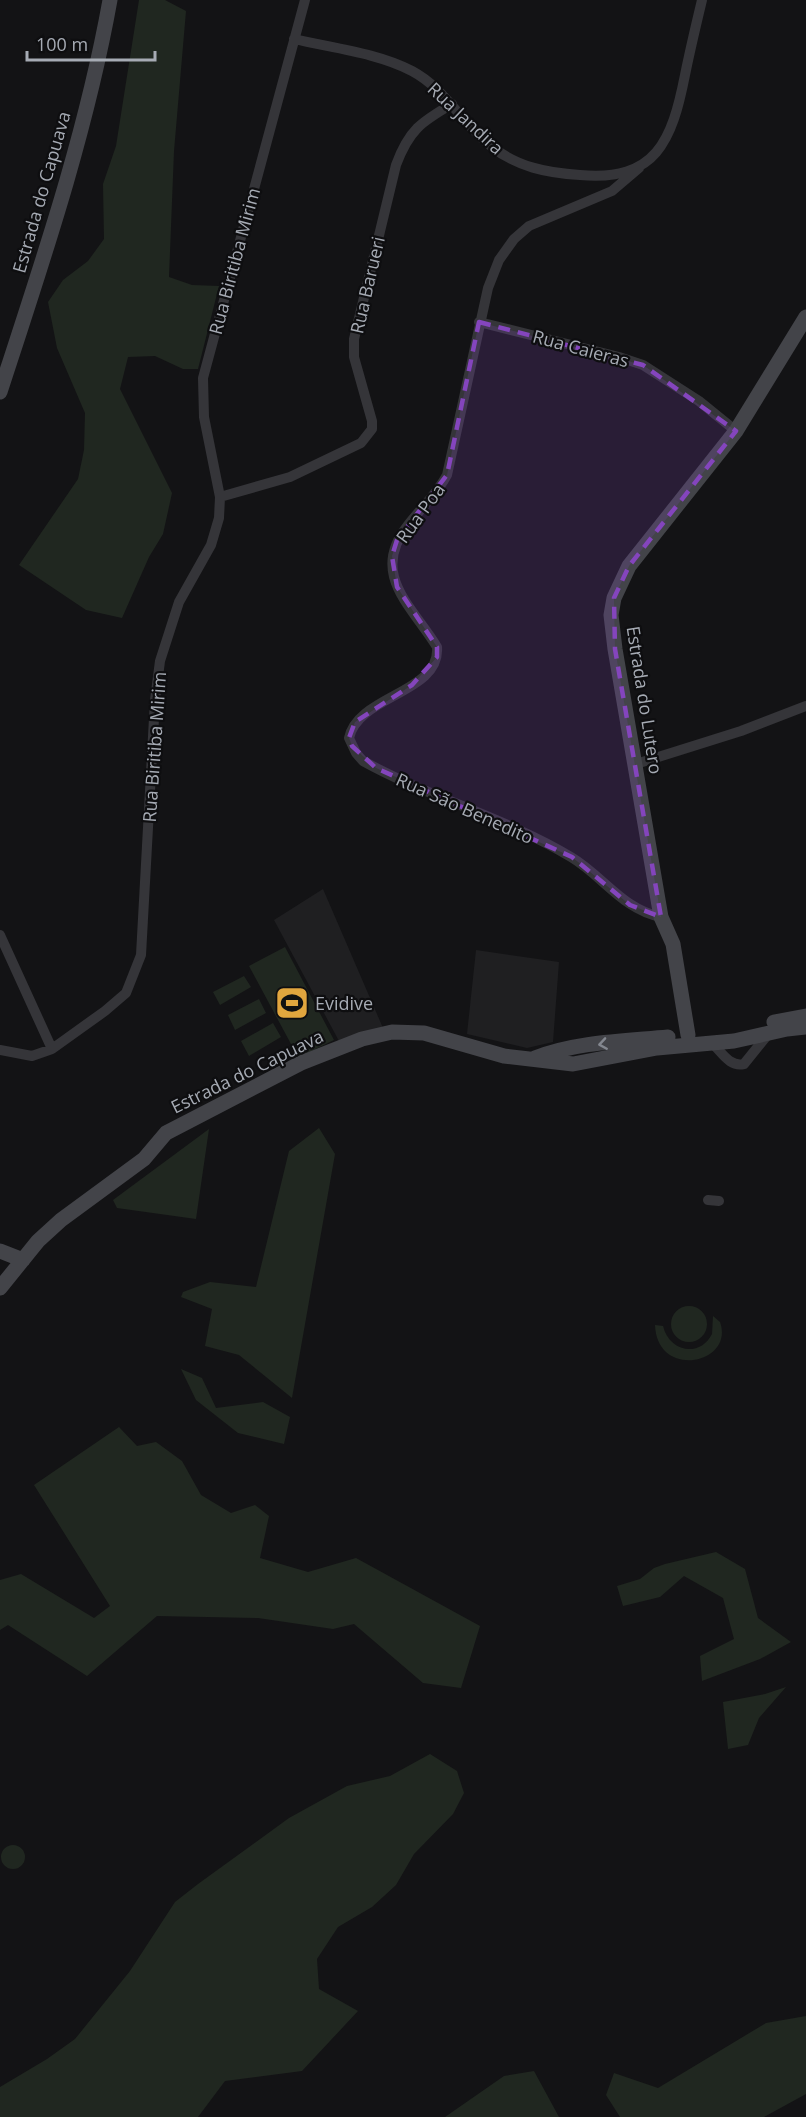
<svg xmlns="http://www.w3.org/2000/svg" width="806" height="2117" viewBox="0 0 806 2117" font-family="'Open Sans',sans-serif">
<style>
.built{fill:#1f1f21}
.green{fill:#202720}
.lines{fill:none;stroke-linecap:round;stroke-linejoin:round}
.street{stroke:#353539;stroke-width:10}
.secondary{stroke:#434449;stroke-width:15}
.oneway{stroke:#83878f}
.marked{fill:#8445bd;fill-opacity:0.2;stroke:#8445bd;stroke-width:4.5;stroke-dasharray:12 8;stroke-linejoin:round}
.labels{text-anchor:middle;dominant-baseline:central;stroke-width:4.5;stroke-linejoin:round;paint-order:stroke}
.street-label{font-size:18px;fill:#a6abb4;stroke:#0e0e10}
.poi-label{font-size:18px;fill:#a6abb4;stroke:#0e0e10;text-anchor:start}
</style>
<rect width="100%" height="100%" fill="#131315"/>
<path class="built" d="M323 889 383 1028 339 1041 274 920Z
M476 950 559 962 553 1042 527 1048 467 1034Z"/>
<path class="green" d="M139 0H165L186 11 174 151 169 277 192 285 219 286 198 369H183L155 356 128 357 120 389 172 493 163 534 149 557 122 618 86 610 19 565 78 479 84 450 85 413 57 348 48 302 63 280 88 261 104 239 103 184 116 146Z
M285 947 334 1040 295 1059 291 1044 249 966Z
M244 976 251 987 220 1005 213 992Z
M259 999 266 1013 235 1030 228 1015Z
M273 1023 281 1037 249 1056 241 1041Z
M319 1128 335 1154 292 1398 239 1355 205 1346 212 1309 181 1297 183 1292 210 1282 256 1287 289 1151Z
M209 1129 196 1219 117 1208 113 1200Z
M671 1324a18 18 0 1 1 36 0a18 18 0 1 1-36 0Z
M713 1316 720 1322C735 1364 657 1380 655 1325L663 1326C669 1352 700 1358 712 1334Z
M181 1369 202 1378 216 1408 263 1402 290 1417 284 1444 238 1433 196 1400Z
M119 1427 137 1446 156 1442 182 1461 201 1495 231 1513 255 1505 269 1516 260 1558 308 1572 356 1558 480 1626 461 1688 423 1683 354 1624 333 1629 258 1618 157 1616 87 1676 8 1625 0 1630V1580L21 1574 94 1618 110 1606 34 1485Z
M716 1552 745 1569 758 1618 791 1642 760 1659 702 1681 700 1656 734 1639 723 1598 684 1576 660 1597 623 1606 617 1586 640 1579 654 1568 665 1564Z
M786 1687 759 1718 748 1745 728 1749 723 1702 765 1694Z
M430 1754 457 1771 464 1793 453 1814 414 1854 396 1885 372 1907 338 1927 317 1959 319 1989 358 2011 302 2071 225 2081 198 2117H0V2087L47 2059 75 2039 130 1971 175 1902 198 1884 289 1818 347 1786 390 1776Z
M1 1857a12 12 0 1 1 24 0a12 12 0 1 1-24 0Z
M806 2016V2094L764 2117H620L606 2095 614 2073 658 2088 766 2023Z
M534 2071 559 2117H445L504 2076Z"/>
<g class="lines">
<path class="street" d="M294 39C332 48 378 53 412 71 446 89 462 124 491 146 517 167 547 173 580 175 656 182 672 141 685 75 690 50 696 25 702 0
M639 168 612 191 529 226 514 239 499 260 488 288 447 475C437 494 421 508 408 525 369 574 412 606 437 647 441 693 358 695 349 738L356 753 363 761C430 798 506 818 571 857 603 876 622 909 661 917
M479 322 619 357 643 365 699 401 736 431
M220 497 290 477 361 443 372 429V421L354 357V339L396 165C409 130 421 122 452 104
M636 764 741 731 806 706
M0 935 52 1049
M713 1044C723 1054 730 1067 744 1064L769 1033
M0 1050 32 1056 52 1049 105 1011 126 993 141 955 155 700 160 661 179 602 211 545 219 518 220 497 204 417 203 378 305 0
M708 1200 719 1201"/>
<path class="secondary" d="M0 392C42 263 86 134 110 0
M774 1022 806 1016
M688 1035 673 944 661 917 615 649 611 615 614 598 629 566 736 431 806 317
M535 1058C575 1042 625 1041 668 1037
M0 1251 23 1260
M0 1288 38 1241 61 1220 144 1159 166 1133 301 1063 362 1039 392 1032 424 1033 504 1056 573 1064 657 1048 734 1041 787 1029 806 1027"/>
</g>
<defs><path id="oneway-chevron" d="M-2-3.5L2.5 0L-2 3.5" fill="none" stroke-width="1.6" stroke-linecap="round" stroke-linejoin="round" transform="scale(1.5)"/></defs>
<use class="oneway" href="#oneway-chevron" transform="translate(603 1044) rotate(171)"/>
<path class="marked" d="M479 322 643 365 736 431 629 566 614 598 615 649 661 917 630 905 572 857 376 768 352 746 349 738 355 722 412 685 437 657V647L397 587 392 556 397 540 447 475Z"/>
<defs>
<symbol id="stadium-square" viewBox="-11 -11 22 22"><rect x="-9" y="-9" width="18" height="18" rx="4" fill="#e1a63e" stroke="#0e0e10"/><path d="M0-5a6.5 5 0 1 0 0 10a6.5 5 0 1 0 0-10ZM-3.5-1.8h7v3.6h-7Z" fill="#111"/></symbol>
</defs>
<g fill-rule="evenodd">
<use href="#stadium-square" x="273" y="984" width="38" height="38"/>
</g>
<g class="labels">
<g class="street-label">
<text transform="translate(466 118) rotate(43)">Rua Jandira</text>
<text transform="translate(41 192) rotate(-74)">Estrada do Capuava</text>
<text transform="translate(234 261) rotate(-75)">Rua Biritiba Mirim</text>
<text transform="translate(367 285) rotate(-77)">Rua Barueri</text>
<text transform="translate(581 348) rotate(15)">Rua Caieras</text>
<text transform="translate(420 513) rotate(-54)">Rua Poa</text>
<text transform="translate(645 700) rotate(81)">Estrada do Lutero</text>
<text transform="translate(154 747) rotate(-86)">Rua Biritiba Mirim</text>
<text transform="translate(465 808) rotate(24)">Rua São Benedito</text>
<text transform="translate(247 1071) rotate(-26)">Estrada do Capuava</text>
</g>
<g class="poi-label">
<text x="315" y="1003">Evidive</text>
</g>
</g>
<path d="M27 51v9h128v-9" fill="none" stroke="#a6abb4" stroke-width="3"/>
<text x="36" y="51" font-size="18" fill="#a6abb4" stroke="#0e0e10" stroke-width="4.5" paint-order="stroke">100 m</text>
</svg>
